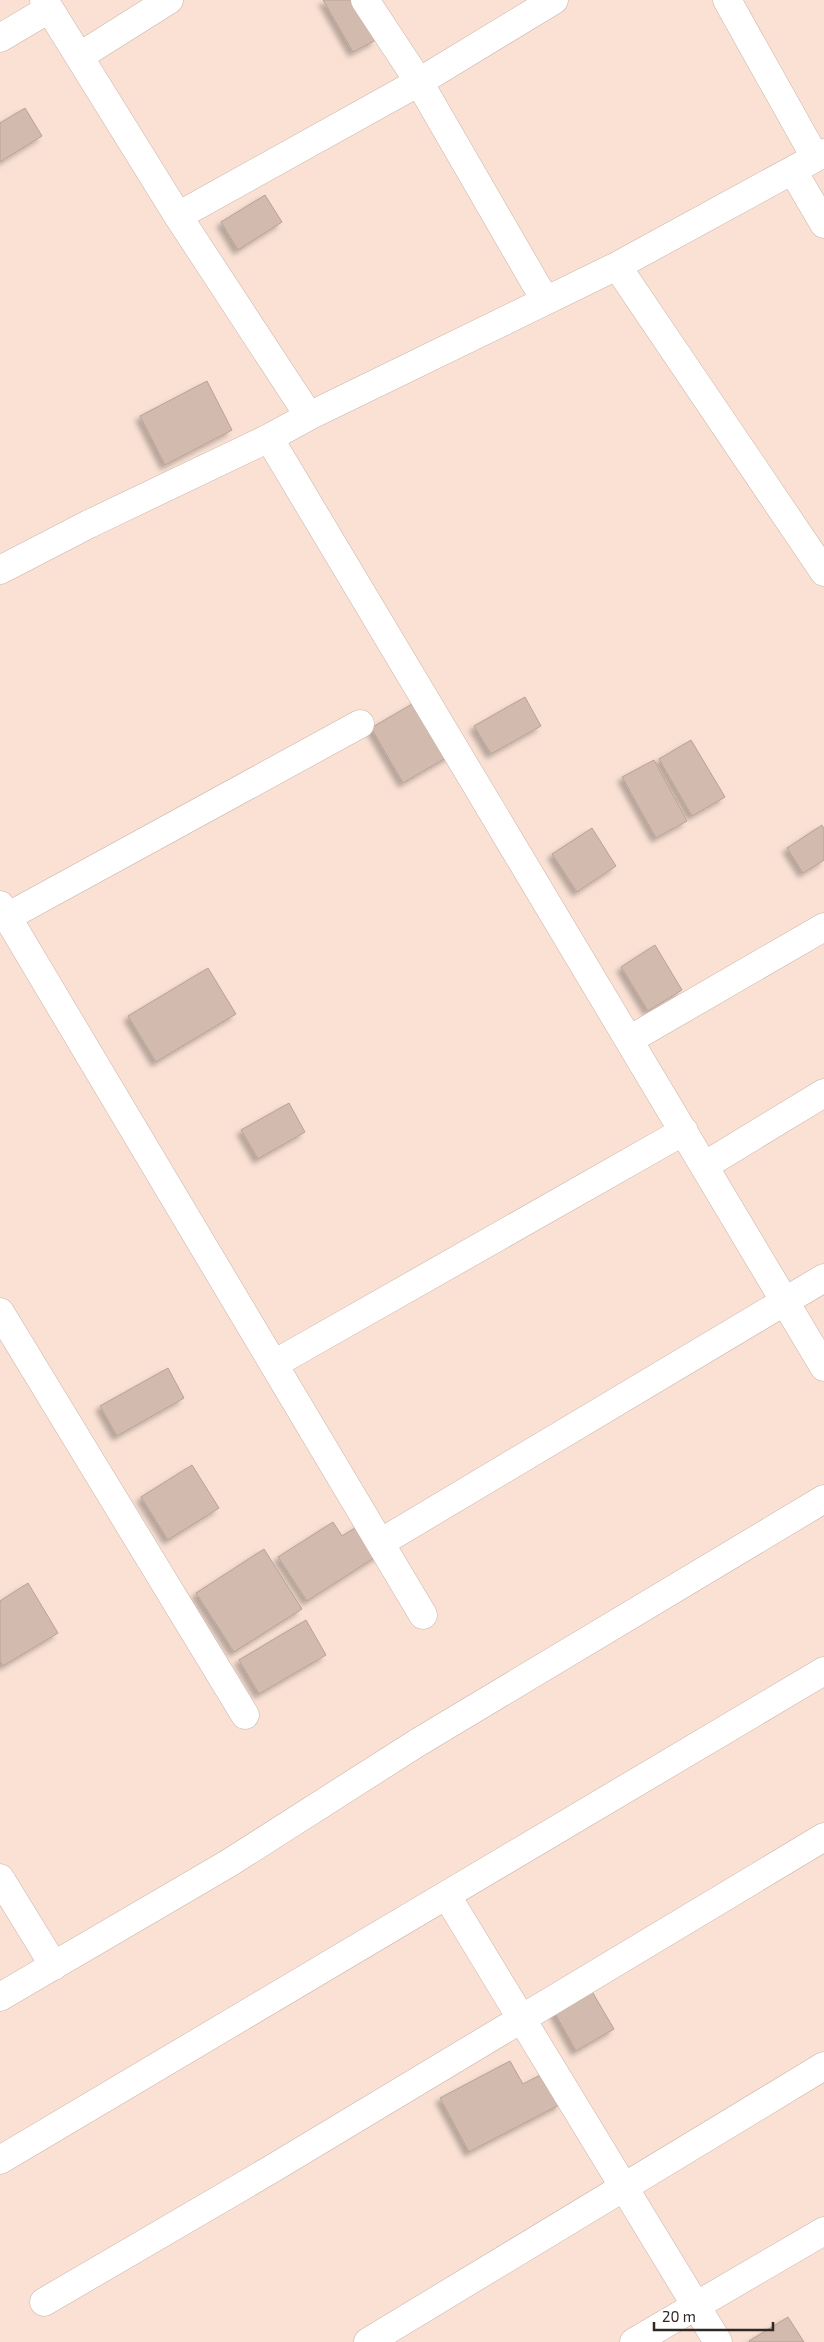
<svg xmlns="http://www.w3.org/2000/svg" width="824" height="2342" viewBox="0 0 824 2342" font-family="'Exo 2',sans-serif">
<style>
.building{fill:#d2baae;stroke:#b8a195;filter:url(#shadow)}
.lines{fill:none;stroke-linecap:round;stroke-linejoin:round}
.street-casing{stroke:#cab3a7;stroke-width:29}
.street{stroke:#fff;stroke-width:28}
</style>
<defs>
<filter id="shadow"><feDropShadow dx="-4.5" dy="4.5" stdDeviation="2.5" flood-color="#0004"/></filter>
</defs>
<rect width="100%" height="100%" fill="#fae1d4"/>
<path class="building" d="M323 0H353L376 40 353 52Z
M25 108 42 136 0 162V123Z
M265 195 282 222 238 250 221 222Z
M207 381 232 430 165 465 140 416Z
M525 697 541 726 491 754 474 726Z
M419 700 451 755 403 783 371 728Z
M691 740 725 797 692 816 659 759Z
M654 760 687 821 656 838 622 777Z
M822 825 824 829V860L803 873 787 848Z
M592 828 616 866 577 892 552 854Z
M655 945 682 990 648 1011 621 967Z
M208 968 236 1014 156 1062 128 1016Z
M289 1103 305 1132 258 1159 241 1130Z
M168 1368 184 1398 117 1436 100 1406Z
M192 1465 219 1508 168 1540 141 1497Z
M366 1521 385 1551 307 1601 278 1557 333 1522 342 1536Z
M264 1549 302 1609 234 1652 196 1593Z
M28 1583 58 1633 3 1666 0 1661V1601Z
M306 1620 326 1655 259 1694 239 1660Z
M590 1988 614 2029 576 2051 553 2010Z
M510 2061 523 2084 544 2073 561 2104 469 2152 440 2098Z
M788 2317 804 2342H750L749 2341Z"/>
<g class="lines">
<defs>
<path id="street" d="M44 0 178 216 309 416
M365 0 419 82 545 300
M727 0 815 157
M0 38 49 9
M80 56 169 0
M793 171 824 224
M178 216 419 82 554 0
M617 266 824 572
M269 438 824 1367
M0 570 89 524 269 438 309 416 617 266 824 153
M0 905 423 1615
M7 917 360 724
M629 1040 824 927
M704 1166 824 1093
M0 1312 245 1715
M274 1364 684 1131
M380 1543 824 1278
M0 1878 54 1966
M447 1896 718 2342
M0 1997 229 1863 417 1743 824 1499
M0 2160 824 1671
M44 2302 270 2170 824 1837
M368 2342 824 2066
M634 2342 824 2231"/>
</defs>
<use href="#street" class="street-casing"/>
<use href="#street" class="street"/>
</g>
<path d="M654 2322v8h119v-8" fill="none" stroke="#312824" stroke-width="2.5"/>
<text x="662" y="2322" font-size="15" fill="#312824" stroke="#ffffff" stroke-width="4" paint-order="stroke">20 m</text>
</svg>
